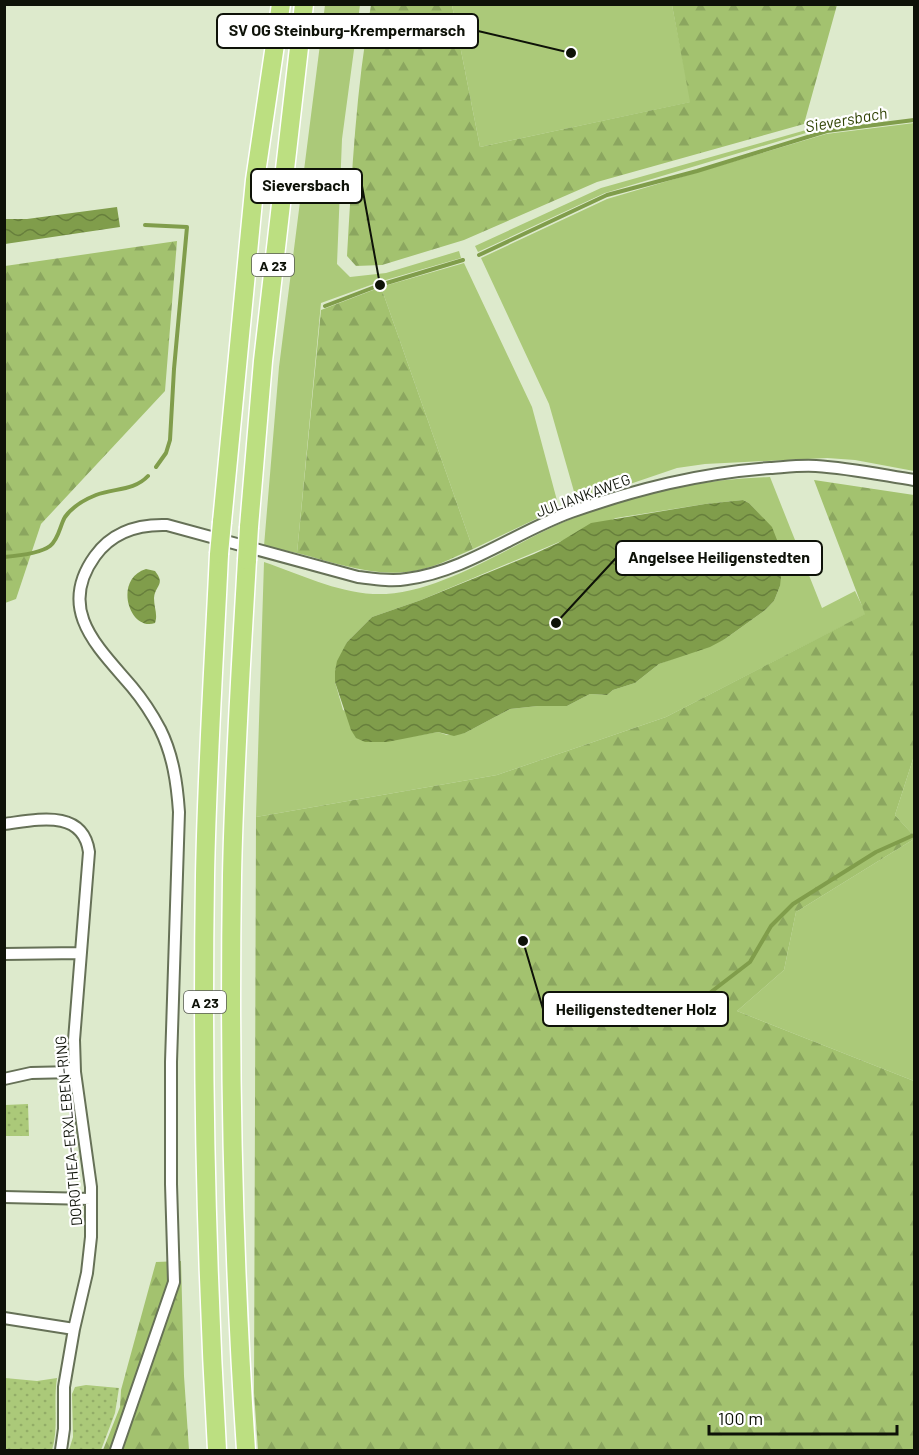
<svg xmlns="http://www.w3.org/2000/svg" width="919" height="1455" viewBox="0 0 919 1455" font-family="Barlow,sans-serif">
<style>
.green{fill:#abc979;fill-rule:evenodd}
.forest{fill:url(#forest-firs)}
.park{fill:url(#park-dots)}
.water{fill:url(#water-waves)}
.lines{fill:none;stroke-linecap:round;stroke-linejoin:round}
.stream{stroke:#809d4b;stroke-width:4}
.street-casing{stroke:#667157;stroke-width:14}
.highway-casing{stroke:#fff;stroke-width:21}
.street{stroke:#fff;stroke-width:10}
.highway{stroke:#bcdf81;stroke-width:18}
.highway-bridge-casing{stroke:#fff;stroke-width:21;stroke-linecap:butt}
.highway-bridge{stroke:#bcdf81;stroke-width:18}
.labels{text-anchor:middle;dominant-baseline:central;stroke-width:4.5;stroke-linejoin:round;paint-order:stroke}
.shield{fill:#fff;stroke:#565952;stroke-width:1.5}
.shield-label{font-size:14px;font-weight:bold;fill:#0e1208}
.street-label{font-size:15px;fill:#0e1208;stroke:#fff}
.water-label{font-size:16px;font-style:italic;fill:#314405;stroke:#fff}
.leader{fill:none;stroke:#0e1208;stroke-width:2}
.callout-dot{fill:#0e1208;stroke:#fff;stroke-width:2}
.callout{fill:#fff;stroke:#0e1208;stroke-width:2}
.callout-label{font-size:16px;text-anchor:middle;font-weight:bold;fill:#0e1208}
</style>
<defs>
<pattern id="forest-firs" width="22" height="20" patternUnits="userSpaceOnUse" patternTransform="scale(1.5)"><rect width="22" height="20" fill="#a3c26f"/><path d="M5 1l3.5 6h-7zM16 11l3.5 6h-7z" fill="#8ba65f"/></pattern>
<pattern id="park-dots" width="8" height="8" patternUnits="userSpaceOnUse" patternTransform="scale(1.5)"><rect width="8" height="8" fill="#abc979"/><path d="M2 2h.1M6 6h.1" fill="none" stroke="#92ac67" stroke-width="1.8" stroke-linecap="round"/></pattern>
<pattern id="water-waves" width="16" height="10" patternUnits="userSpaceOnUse" patternTransform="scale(1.5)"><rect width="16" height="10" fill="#809d4b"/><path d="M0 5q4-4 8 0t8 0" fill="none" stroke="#677f3c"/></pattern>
</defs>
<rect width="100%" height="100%" fill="#ddeacc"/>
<path class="green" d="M325 5H360L342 139 337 264 350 277 386 273 459 251 461 258 379 282 321 303 297 553 264 546 279 367Z
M452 5H672L691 102 480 147Z
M914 123V471L855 460 827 458 705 464 677 468 577 502 549 404 481 258 607 199 826 134Z
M806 130V133L605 193 478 252 475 246 601 188Z
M464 263 532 407 559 508 473 549 381 287Z
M770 477 822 608 855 591 866 614 666 717 497 775 256 817 264 562C299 574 336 592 373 594 438 597 512 543 571 519 635 493 702 479 770 477ZM743 500 749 503 762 517 780 586 774 601 764 611 725 639 659 664 635 683 613 690 607 695 590 694 567 706H538L510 709 465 733 447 735 438 732 403 738 343 710 335 682V671L347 642 372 617 421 600 616 518 705 504Z
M914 756V833L912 834 895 815Z
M914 839V1081L737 1011 784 970 796 912Z"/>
<path class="forest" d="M371 5H452L480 147 690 102 672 5H837L804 124 597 182 464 240 382 265 356 266 347 256C352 172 356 88 371 5Z
M177 241 165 391 41 524 16 599 5 603V266Z
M381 287 473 549C452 558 430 570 407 572 370 576 332 562 297 553L321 310Z
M814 480 914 495V756L895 815 914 836V839L796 912 784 970 737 1011 914 1081V1450H258L254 1393 256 817 497 775 666 717 865 614Z
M181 1261 184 1376 189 1450H103L120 1407 121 1390 156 1262Z"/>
<path class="park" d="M28 1104 29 1136H5V1105Z
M5 1378 37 1381 57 1378C53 1403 59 1427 52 1450H5Z
M86 1385 119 1388 115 1413 101 1450H69L73 1437 72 1394 75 1387Z"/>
<path class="water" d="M117 207 120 227 5 244V219H27Z
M743 500 749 503 772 527 779 545 782 567 780 586 774 601 764 611 725 639 710 647 659 664 635 683 613 690 607 695 590 694 567 706H538L510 709 465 733 454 736 438 732 387 742H365L356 738 351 730 335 682V671L337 661 347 642 372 617 421 600 534 554 558 543 591 523 705 504Z
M146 569 155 571C166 585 155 585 154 598 154 608 158 614 155 623 129 632 113 579 146 569Z"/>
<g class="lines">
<path class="stream" d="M145 225 187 227 174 369 170 440 166 453 156 467
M479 255 607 195 697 171 827 131 914 120
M325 306 380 285 463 260
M4 557C16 556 41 553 50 546 59 539 60 525 65 517 72 507 86 499 96 495 114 488 134 491 148 476
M711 992 750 962 771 926 793 904 876 852 914 835"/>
<defs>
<path id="street" d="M4 824C36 820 83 808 89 852L74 1040 75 1072 91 1187V1237L87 1273 74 1329
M4 954 81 953
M4 1079 31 1073 75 1072
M4 1197 91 1199
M4 1318 74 1329 64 1387V1429L61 1450
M116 1450 174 1282 171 1184V1062L179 812C177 783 173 755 160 729 152 714 142 699 132 687 98 647 56 610 95 556 112 532 138 524 167 525L358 577C374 579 391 582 407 579 466 571 516 532 571 512 637 489 700 473 770 468 785 467 801 465 816 466 849 468 882 475 914 480"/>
<path id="highway" d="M222 522 255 180 281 4
M249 527 263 361 304 4
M217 1450C206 1259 202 1067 205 876 207 768 214 661 219 554
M246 1450C233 1259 229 1068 232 876 234 771 241 665 247 560"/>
</defs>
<use href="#street" class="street-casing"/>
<use href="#highway" class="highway-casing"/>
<use href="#street" class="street"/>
<use href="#highway" class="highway"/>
<defs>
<path id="highway-bridge" d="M219 554 222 522
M247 560 249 527"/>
</defs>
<use href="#highway-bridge" class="highway-bridge-casing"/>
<use href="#highway-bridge" class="highway-bridge"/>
</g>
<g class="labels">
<g class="shield">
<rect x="252" y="254" width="42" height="22" rx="4.5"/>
<rect x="184" y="991" width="42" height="22" rx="4.5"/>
</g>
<g class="shield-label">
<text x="273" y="265">A 23</text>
<text x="205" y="1002">A 23</text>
</g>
<g class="street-label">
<text transform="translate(583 495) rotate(-20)">JULIANKAWEG</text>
<text transform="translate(68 1131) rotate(-95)">DOROTHEA-ERXLEBEN-RING</text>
</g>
<g class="water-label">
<text transform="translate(846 119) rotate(-10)">Sieversbach</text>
</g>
</g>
<path class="leader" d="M571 53L478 31M380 285L362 186M556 623L616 558M523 941L543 1009"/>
<g class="callout-dot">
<circle cx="571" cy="53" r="6"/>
<circle cx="380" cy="285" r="6"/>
<circle cx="556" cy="623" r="6"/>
<circle cx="523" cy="941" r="6"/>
</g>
<g class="callout">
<rect x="217" y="14" width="261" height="34" rx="6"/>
<rect x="251" y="169" width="111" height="34" rx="6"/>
<rect x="616" y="541" width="206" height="34" rx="6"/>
<rect x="543" y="992" width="185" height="34" rx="6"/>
</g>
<g class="callout-label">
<text x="347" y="36">SV OG Steinburg-Krempermarsch</text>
<text x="306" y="191">Sieversbach</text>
<text x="719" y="563">Angelsee Heiligenstedten</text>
<text x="636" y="1015">Heiligenstedtener Holz</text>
</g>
<rect width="919" height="1455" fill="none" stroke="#0e1208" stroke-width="12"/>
<path d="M709 1425v9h188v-9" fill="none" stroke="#0e1208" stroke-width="3"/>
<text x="718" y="1425" font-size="18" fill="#0e1208" stroke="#ffffff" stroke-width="4.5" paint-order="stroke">100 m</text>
</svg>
